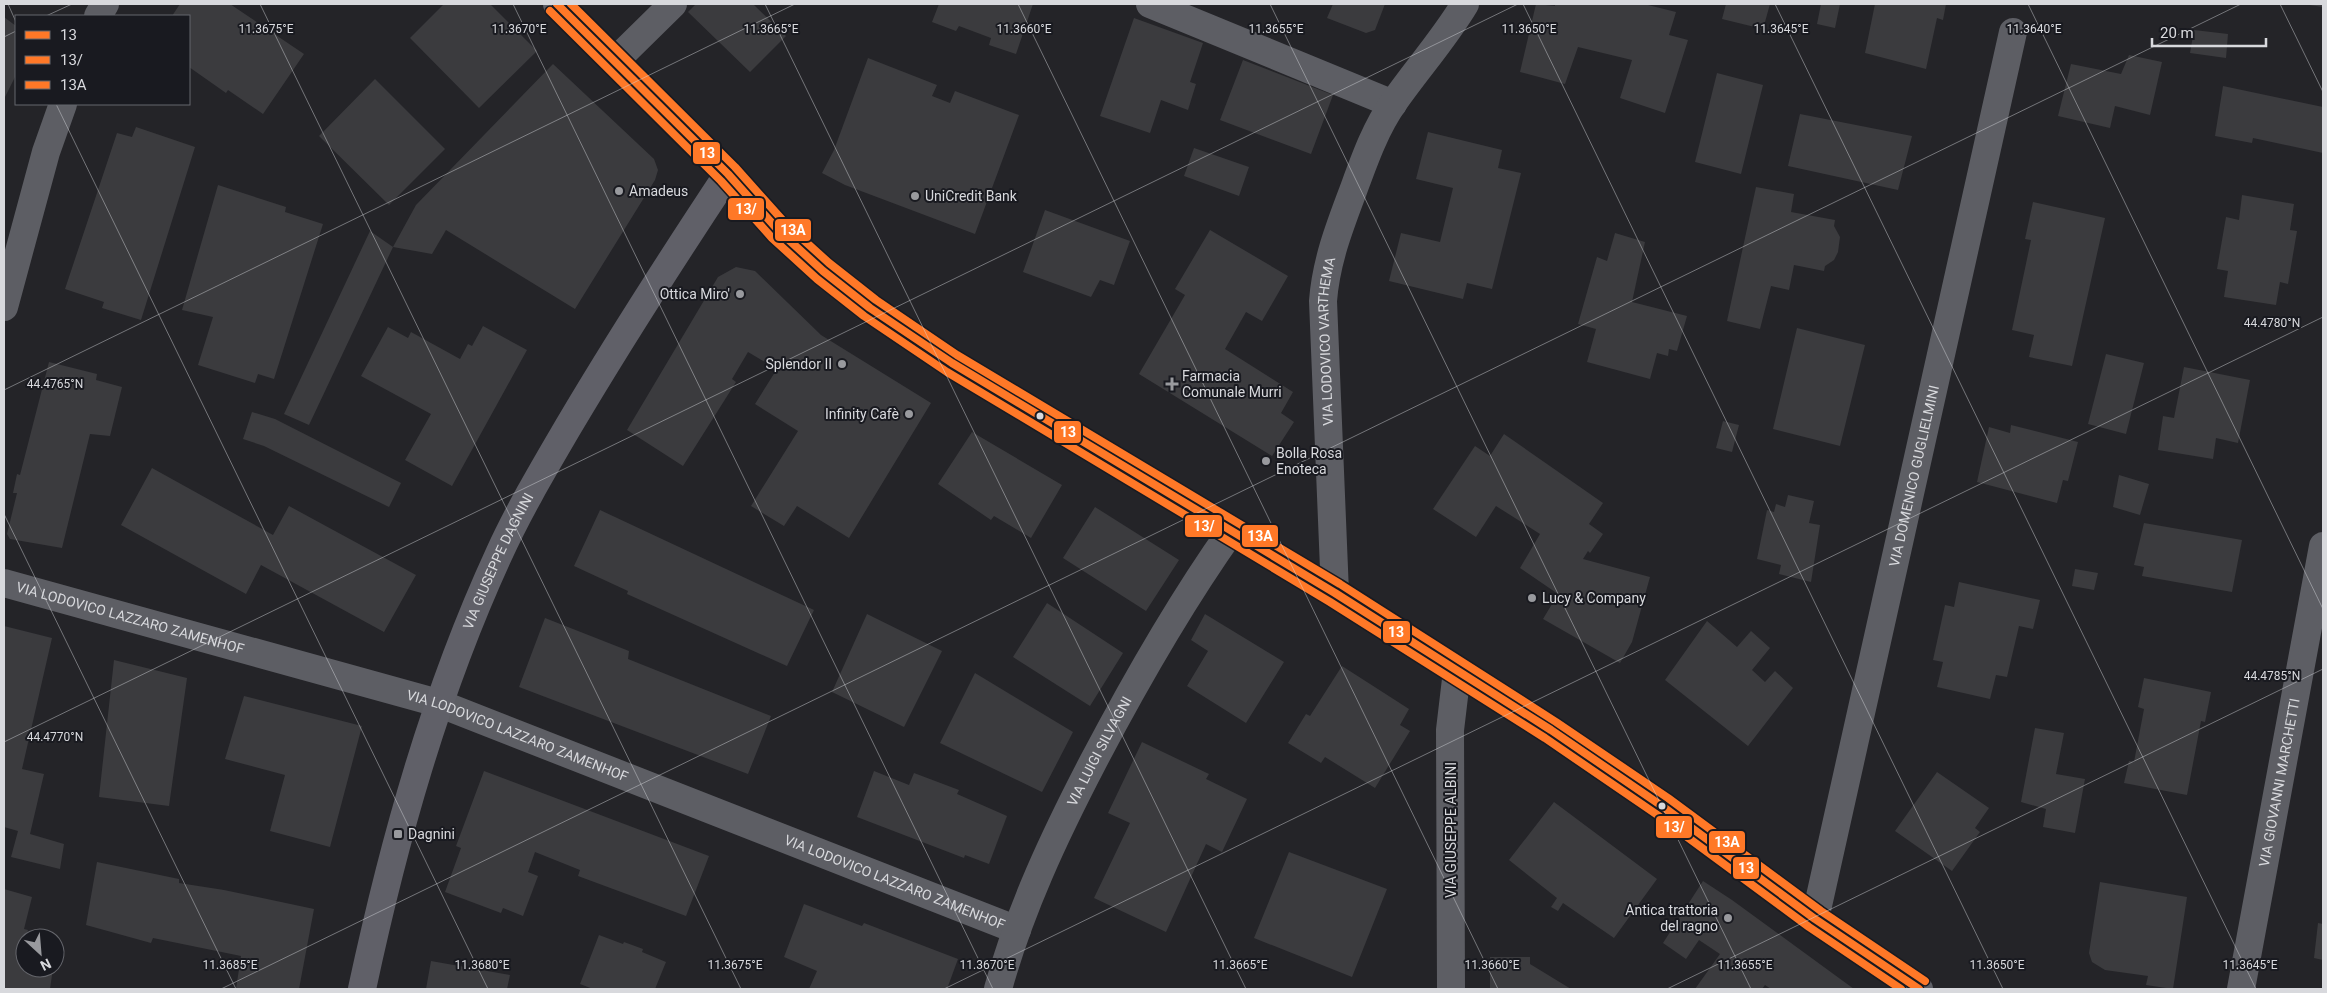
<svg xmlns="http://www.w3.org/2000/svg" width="2327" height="993" viewBox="0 0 2327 993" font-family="Roboto,sans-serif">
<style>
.building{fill:#3b3b3e}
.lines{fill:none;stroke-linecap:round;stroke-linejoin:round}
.street{stroke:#5d5e64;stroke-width:28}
.secondary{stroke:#606068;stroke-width:28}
.primary{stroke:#5e5f66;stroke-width:28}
.bus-1-casing{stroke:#191a20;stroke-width:11}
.bus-2-casing{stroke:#191a20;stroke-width:11}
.bus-3-casing{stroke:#191a20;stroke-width:11}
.bus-1{stroke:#ff7827;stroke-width:8}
.bus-2{stroke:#ff7827;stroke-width:8}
.bus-3{stroke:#ff7827;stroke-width:8}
.ticks{fill:none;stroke:#d8d9dd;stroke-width:1;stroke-opacity:0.45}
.poi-dot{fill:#999a9e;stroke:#191a20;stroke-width:2}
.bus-dot{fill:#d8d9dd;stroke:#191a20;stroke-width:2}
.labels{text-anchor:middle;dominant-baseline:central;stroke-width:4;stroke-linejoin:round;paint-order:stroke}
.poi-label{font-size:14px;fill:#d8d9dd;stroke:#191a20;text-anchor:start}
.street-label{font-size:14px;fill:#d8d9dd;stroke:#191a20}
.ticks-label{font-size:12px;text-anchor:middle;fill:#d8d9dd;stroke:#191a20;stroke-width:4;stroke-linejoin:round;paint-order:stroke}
.line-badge{stroke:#191a20;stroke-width:2}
.badge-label{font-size:14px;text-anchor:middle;font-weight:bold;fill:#fff}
</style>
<rect width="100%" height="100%" fill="#242428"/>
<path class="building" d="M180 4H230L304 54 263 114 228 90 226 93 189 67V16H172Z
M444 4H490L537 51 479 108 410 38Z
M696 4H753L786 36 750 72 688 12Z
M939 4H1033L1016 54 989 45 991 38 959 26 956 31 932 22Z
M1333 4H1385L1375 30 1366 33 1327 18Z
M1536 4 1555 6V4H1644L1676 12 1669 35 1688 40 1665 113 1620 98 1632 60 1578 47 1565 84 1520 72Z
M1726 4H1770L1763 29 1722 19Z
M1821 4H1840L1835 28 1817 24Z
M1875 4H1946L1943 20 1937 18 1926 69 1865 53Z
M2309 4H2323V7L2309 5Z
M4 17 16 26V75L5 97 4 96Z
M1134 18 1203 43 1190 82 1196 84 1188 110 1161 100 1150 133 1100 116Z
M2194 30 2228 34 2226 58 2190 53Z
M2129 55 2162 62 2150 115 2115 106 2110 128 2058 116 2071 64 2121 74Z
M868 58 937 85 932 96 950 103 955 91 1019 115 975 234 845 185 822 173 834 150Z
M1243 60 1333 95 1311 154 1220 120Z
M553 64 654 159 658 170 655 180 575 309 446 230 432 254 393 247 416 205Z
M1717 73 1763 85 1741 174 1695 162Z
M375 79 445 149 389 205 319 136Z
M2223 86 2323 107V153L2253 138 2252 143 2215 136Z
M1800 114 1912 136 1898 190 1788 166Z
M136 127 195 147 141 320 102 308 104 302 65 289 117 133 132 137Z
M1428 132 1502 150 1498 168 1521 173 1492 289 1467 283 1463 299 1389 281 1401 233 1440 242 1453 188 1416 179Z
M1194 148 1249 167 1239 196 1184 176Z
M218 185 286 207 285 212 323 224 274 379 258 374 255 383 198 365 213 317 182 310Z
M1756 187 1794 194 1791 212 1835 220 1834 226 1840 237 1838 252 1834 260 1825 266 1824 271 1794 265 1789 290 1771 286 1760 329 1727 321Z
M2242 195 2294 204 2290 230 2297 231 2288 284 2280 282 2276 305 2224 297 2228 271 2217 269 2226 217 2239 220Z
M2033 202 2105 218 2072 366 2029 357 2034 335 2012 330 2031 240 2025 239Z
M1045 210 1130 241 1114 285 1100 280 1091 297 1023 272Z
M1210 230 1288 276 1262 321 1246 312 1225 349 1293 392 1281 413 1294 422 1272 456 1139 374 1185 295 1175 289Z
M370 231 393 247 309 425 284 414Z
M1615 233 1645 242 1632 302 1687 316 1677 351 1669 349 1668 356 1657 353 1650 379 1587 362 1596 329 1578 324 1597 257 1607 261Z
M736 267 755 271 821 335 931 403 849 538 797 506 784 526 751 506 798 431 755 404 777 369 748 352 732 379 736 382 683 466 627 430 718 277Z
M483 326 527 350 452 486 405 460 431 414 361 376 388 327 408 338 411 332 460 359 468 344 472 346Z
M1797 328 1865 345 1840 446 1773 429Z
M2106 354 2144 363 2126 434 2088 424Z
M49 362 97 374 96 380 122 387 110 436 90 434 62 548 10 539 7 534 17 493H13L17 474 20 475Z
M2184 367 2250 380 2238 443 2216 438 2213 459 2158 450 2163 416 2174 418Z
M252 412 275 419 401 483 389 507 264 446 243 439Z
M1723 421 1739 425 1732 452 1716 448Z
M2011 425 2078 442 2068 481 2063 480 2057 503 1977 482 1989 427 2010 433Z
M972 432 1062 485 1031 538 994 516 991 520 938 484Z
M1504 434 1603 503 1589 524 1603 534 1590 553 1588 551 1583 559 1650 577 1632 642 1620 663 1543 619 1558 594 1520 568 1540 534 1496 506 1476 537 1433 509 1475 446 1490 456Z
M152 468 273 535 289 506 416 575 384 632 261 565 246 594 121 525Z
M2119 475 2149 484 2140 515 2113 507Z
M1788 495 1814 501 1809 523 1820 525 1811 582 1779 574 1781 565 1757 559 1767 510 1774 512 1776 504 1785 507Z
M1095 507 1179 560 1146 611 1063 558Z
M600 510 814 610 787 666 627 594 628 591 574 566Z
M2144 523 2242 540 2232 592 2142 576 2144 567 2134 565Z
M2075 569 2098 573 2094 590 2072 586Z
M1959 582 2040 600 2033 629 2019 626 2007 677 1996 675 1990 699 1937 687 1943 662 1933 660 1945 605 1954 607Z
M1047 603 1123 653 1090 706 1013 657Z
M867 614 942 651 904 727 832 692Z
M1205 614 1284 662 1246 723 1187 686 1208 651 1191 640Z
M545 618 629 651 628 659 771 716 748 774 519 687Z
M1707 621 1737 647 1751 631 1770 648 1752 670 1765 682 1775 671 1793 688 1748 746 1665 680Z
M4 626 52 638 22 769 44 774 30 834 64 844 60 869 11 857 18 831 4 827Z
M114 660 187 678 169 806 99 797Z
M1342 666 1409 709 1400 725 1410 731 1375 788 1325 757 1321 763 1288 743 1306 714 1310 716Z
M975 673 1073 732 1042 792 940 743Z
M2144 678 2211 692 2205 722 2201 721 2187 795 2124 783 2129 761 2134 762 2144 709 2138 707Z
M244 696 362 726 330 847 270 831 285 775 225 759Z
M2035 728 2064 733 2056 774 2085 779 2075 833 2043 827 2046 809 2021 802Z
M1142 742 1209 774 1206 779 1247 799 1222 852 1206 844 1166 932 1094 898 1130 823 1108 813Z
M484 771 709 856 686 916 578 876 580 870 535 852 528 872 538 876 523 916 503 908 501 913 445 892 461 848 456 846Z
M874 771 909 785 914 773 959 790 957 794 1007 816 989 864 965 855 964 858 857 817Z
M1937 772 1989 808 1975 828 1980 832 1952 871 1895 831Z
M1554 802 1657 879 1614 938 1563 903 1558 911 1551 907 1557 898 1509 860Z
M1289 852 1387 889 1352 977 1254 938Z
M97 862 179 879V883L224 890 314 909 299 989H236L241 956 153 938 151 943 86 925Z
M1703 881 1732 900 1854 989H1771L1765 985 1762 989H1695L1720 954 1699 940 1686 959 1663 943Z
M2100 882 2187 897 2173 989 2146 985 2148 976 2105 970 2092 962 2089 953Z
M4 889 32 897 24 929 28 930 21 957 25 958V968H53L50 989H4Z
M804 904 862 926 864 923 958 959 947 989H809L817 971 784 957Z
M2318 923 2323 924V960L2314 958Z
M599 935 623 944 624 942 643 949 642 952 666 962 655 989H593L580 984Z
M1490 957H1530V964L1571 989H1490Z
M431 961 510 975 507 989H426Z"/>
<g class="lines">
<g class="street">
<path d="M1150 4 1393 104"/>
<path d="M98 16 105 4"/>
<path d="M615 61 673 4"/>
<path d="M4 307 46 152 63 104"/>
<path id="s1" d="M4 583 438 703 1017 930"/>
<path id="s2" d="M1335 593 1323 301C1326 262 1339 228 1353 191 1364 161 1375 129 1394 102 1417 69 1444 39 1465 4"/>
<path id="s3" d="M1815 919 2013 32"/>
<path id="s4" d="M998 989C1020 909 1055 835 1093 762 1135 682 1180 603 1232 530"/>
<path d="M1451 989 1450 730 1457 671"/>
<path id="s5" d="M2241 989 2323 546"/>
</g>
<path class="secondary" id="s6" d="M362 989C394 840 435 693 499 554 519 510 544 468 568 427 619 341 673 257 728 174"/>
<path class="primary" d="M557 4 728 174 779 231 823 271 870 308 952 363 1335 593 1551 730 1662 806 1815 919 1919 989"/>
<defs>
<path id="bus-1" d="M557 4 728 174 779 231 823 271 870 308 952 363 1335 593 1551 730 1662 806 1815 919 1919 989"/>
<path id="bus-2" d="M550 11 721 181 772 238 817 279 864 316 947 372 1330 602 1545 738 1656 814 1809 927 1901 989"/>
<path id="bus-3" d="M571 4 735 167 786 224 829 263 876 300 957 355 1340 584 1556 722 1668 798 1821 911 1925 981"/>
</defs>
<use href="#bus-1" class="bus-1-casing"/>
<use href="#bus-2" class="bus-2-casing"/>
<use href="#bus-3" class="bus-3-casing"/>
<use href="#bus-1" class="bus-1"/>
<use href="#bus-2" class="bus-2"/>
<use href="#bus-3" class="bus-3"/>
</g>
<path class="ticks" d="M8 4 16 22M260 4 741 989M513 4 993 989M765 4 1246 989M1018 4 1498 989M1270 4 1751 989M1523 4 2003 989M1775 4 2256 989M2028 4 2323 609M2280 4 2323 92M46 16 72 4M4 37 16 31M56 104 488 989M4 390 795 4M4 514 236 989M4 742 1518 4M221 989 2241 4M944 989 2323 317M1667 989 2323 669"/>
<g class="poi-dot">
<circle cx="619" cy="191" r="5"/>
<circle cx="915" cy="196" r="5"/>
<circle cx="740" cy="294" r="5"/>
<circle cx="842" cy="364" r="5"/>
<path d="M1169.5 376.5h5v5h5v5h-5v5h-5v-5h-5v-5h5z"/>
<circle cx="909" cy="414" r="5"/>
<circle cx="1266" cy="461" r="5"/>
<circle cx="1532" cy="598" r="5"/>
<rect x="393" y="829" width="10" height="10" rx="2.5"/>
<circle cx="1728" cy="918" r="5"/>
</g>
<g class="bus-dot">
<circle cx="1040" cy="416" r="4.5"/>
<circle cx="1662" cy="806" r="4.5"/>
</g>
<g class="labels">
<g class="poi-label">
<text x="629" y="191">Amadeus</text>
<text x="925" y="196">UniCredit Bank</text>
<text x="730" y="294" text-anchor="end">Ottica Miro'</text>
<text x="832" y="364" text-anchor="end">Splendor II</text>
<text x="1182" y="376">Farmacia<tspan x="1182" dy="16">Comunale Murri</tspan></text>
<text x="899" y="414" text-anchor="end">Infinity Cafè</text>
<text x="1276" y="453">Bolla Rosa<tspan x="1276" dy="16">Enoteca</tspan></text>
<text x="1542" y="598">Lucy &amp; Company</text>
<text x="408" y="834">Dagnini</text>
<text x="1718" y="910" text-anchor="end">Antica trattoria<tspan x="1718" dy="16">del ragno</tspan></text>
</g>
<g class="street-label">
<text stroke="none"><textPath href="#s2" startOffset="252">VIA LODOVICO VARTHEMA</textPath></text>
<text stroke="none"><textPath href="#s3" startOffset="454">VIA DOMENICO GUGLIELMINI</textPath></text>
<text stroke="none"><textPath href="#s6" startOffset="450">VIA GIUSEPPE DAGNINI</textPath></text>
<text stroke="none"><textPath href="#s1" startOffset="131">VIA LODOVICO LAZZARO ZAMENHOF</textPath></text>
<text stroke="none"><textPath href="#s1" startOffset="536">VIA LODOVICO LAZZARO ZAMENHOF</textPath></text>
<text stroke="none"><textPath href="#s4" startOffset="259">VIA LUIGI SILVAGNI</textPath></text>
<text stroke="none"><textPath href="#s5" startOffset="210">VIA GIOVANNI MARCHETTI</textPath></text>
<text transform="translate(1451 830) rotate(-90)">VIA GIUSEPPE ALBINI</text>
<text stroke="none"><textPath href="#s1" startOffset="941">VIA LODOVICO LAZZARO ZAMENHOF</textPath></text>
</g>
</g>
<g class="ticks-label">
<text x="266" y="33">11.3675°E</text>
<text x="519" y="33">11.3670°E</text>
<text x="771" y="33">11.3665°E</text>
<text x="1024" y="33">11.3660°E</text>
<text x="1276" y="33">11.3655°E</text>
<text x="1529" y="33">11.3650°E</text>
<text x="1781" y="33">11.3645°E</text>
<text x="2034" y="33">11.3640°E</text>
<text x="2272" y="327">44.4780°N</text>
<text x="55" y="388">44.4765°N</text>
<text x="2272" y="680">44.4785°N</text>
<text x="55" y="741">44.4770°N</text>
<text x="230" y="969">11.3685°E</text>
<text x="482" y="969">11.3680°E</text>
<text x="735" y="969">11.3675°E</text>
<text x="987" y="969">11.3670°E</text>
<text x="1240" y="969">11.3665°E</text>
<text x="1492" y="969">11.3660°E</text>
<text x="1745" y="969">11.3655°E</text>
<text x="1997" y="969">11.3650°E</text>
<text x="2250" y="969">11.3645°E</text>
</g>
<g class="line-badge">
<rect x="692" y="141" width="29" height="24" rx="5" fill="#ff7827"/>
<rect x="727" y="197" width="38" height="24" rx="5" fill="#ff7827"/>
<rect x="774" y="218" width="38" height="24" rx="5" fill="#ff7827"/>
<rect x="1053" y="420" width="29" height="24" rx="5" fill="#ff7827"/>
<rect x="1184" y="514" width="39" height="24" rx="5" fill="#ff7827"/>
<rect x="1241" y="524" width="38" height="24" rx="5" fill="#ff7827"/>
<rect x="1382" y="620" width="29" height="24" rx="5" fill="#ff7827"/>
<rect x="1655" y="815" width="38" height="24" rx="5" fill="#ff7827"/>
<rect x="1708" y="830" width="38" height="24" rx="5" fill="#ff7827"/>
<rect x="1732" y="856" width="28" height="24" rx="5" fill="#ff7827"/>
</g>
<g class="badge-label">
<text x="707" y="158">13</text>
<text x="746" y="214">13/</text>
<text x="793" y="235">13A</text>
<text x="1068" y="437">13</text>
<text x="1204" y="531">13/</text>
<text x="1260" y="541">13A</text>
<text x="1396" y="637">13</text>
<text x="1674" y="832">13/</text>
<text x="1727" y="847">13A</text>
<text x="1746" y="873">13</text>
</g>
<rect width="2327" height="993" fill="none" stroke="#d8d9dd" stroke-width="10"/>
<rect x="15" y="15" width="175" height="90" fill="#191a20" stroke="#65666c"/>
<rect x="25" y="31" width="25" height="8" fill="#ff7827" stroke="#65666c"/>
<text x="60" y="40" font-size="15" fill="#d8d9dd">13</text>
<rect x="25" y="56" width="25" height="8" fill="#ff7827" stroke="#65666c"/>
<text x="60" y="65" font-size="15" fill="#d8d9dd">13/</text>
<rect x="25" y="81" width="25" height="8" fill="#ff7827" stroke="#65666c"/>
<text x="60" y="90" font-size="15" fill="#d8d9dd">13A</text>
<g transform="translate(40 953) rotate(154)"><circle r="24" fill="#191a20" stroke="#65666c"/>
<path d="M0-4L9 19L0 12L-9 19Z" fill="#999a9e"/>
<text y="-8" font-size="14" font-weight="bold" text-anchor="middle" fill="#d8d9dd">N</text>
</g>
<path d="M2152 38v8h114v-8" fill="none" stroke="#d8d9dd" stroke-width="2.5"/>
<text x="2160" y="38" font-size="15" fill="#d8d9dd" stroke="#191a20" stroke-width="4" paint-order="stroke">20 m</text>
</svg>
